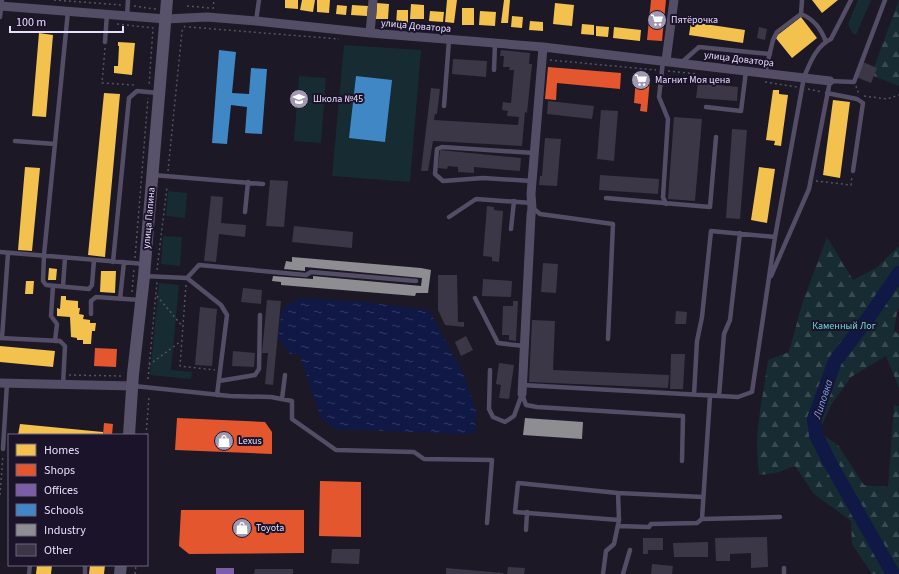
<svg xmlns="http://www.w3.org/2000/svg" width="899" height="574" viewBox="0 0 899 574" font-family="'Source Sans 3',sans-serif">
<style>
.green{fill:#172c32}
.forest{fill:url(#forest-firs)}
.water{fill:url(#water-ripples)}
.homes{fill:#f2c14e}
.shops{fill:#e4572e}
.offices{fill:#7b5ea7}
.schools{fill:#3f88c5}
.industry{fill:#8d8d92}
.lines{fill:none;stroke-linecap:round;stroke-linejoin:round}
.river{stroke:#101845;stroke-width:14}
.building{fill:#3c3746}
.path{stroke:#4f5666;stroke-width:1.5;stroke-dasharray:2 3;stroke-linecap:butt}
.lane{stroke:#534e65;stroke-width:4.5}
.street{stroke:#534e65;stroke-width:9}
.secondary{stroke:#58526a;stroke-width:12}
.labels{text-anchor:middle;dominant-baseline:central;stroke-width:4;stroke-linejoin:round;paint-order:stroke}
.poi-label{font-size:10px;fill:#e8defd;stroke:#1b132a;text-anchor:start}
.street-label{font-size:10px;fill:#e8defd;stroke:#1b132a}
.park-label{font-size:10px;fill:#6ddad4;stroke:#1b132a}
.water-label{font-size:11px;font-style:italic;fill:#73a0f6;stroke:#1b132a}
</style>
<defs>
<pattern id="forest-firs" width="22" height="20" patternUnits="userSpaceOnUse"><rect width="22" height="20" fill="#172c32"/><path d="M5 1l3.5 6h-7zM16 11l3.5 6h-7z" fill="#394a51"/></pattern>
<pattern id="water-ripples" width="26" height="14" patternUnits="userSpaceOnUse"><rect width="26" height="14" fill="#101845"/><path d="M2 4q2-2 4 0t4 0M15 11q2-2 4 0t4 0" fill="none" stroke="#333961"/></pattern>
</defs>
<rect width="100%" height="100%" fill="#1c1825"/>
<path class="green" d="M858 0H871L856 35 852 33 848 24Z
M344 45 421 50 410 182 332 176Z
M299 76 326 78 321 143 294 141Z
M168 191 187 193 185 218 166 216Z
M163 236 182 237 180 266 161 264Z
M159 283 179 285 171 370 192 372 191 379 150 375Z"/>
<path class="forest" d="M899 0V86L871 75Z
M827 237 853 280 876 268 899 246V308L897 312 894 331 899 334V388L886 356 851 377 831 405 819 432 838 445 864 485 888 487 894 405 899 406V574H872L852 544 851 521 814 494 795 466 776 473 759 475C758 464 757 452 757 441 758 413 765 387 768 360L789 352 802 304Z"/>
<path class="water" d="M301 298 365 302 429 310 464 375 476 411 475 433 461 434 335 429 321 418 299 354H290L278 338 281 315 284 307Z"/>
<path class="homes" d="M285 0H298V9L285 8Z
M302 0H315L313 12 300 10Z
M317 0H330L329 13 317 12Z
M447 0H457L454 23 445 22Z
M504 0H510L508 23H501Z
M812 0H838L822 13Z
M377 3 389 4 388 19H376Z
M555 3 574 5 572 26 553 24Z
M411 4 424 5V19H410Z
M337 5 347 6 346 15 336 14Z
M352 5 368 6 367 16 351 15Z
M462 8H474V25H462Z
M397 10H408V25H396Z
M430 11 444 12 443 22 429 21Z
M480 11 496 12 495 26 479 25Z
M512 16 523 17 522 28 511 27Z
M801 17 817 38 792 58 775 37Z
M530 21 543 22V31L529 30Z
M691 22 745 30 743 43 689 35Z
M582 24 594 25V35L581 34Z
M596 26 609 27 608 37 596 36Z
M614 27 641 30 640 41 613 38Z
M39 33 53 35 46 117 32 116Z
M118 42 135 43 132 75 114 73V66H118L119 46H118Z
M773 90H779V94L788 95 781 146 774 145 775 141 766 140Z
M104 93 120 94 105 257 88 255Z
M833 100 850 102 840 178 823 175Z
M25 167 40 168 32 251 18 250Z
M759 167 775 169 767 223 751 220Z
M49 268 57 269 56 280H48Z
M101 271H116L115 293 100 292Z
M26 281H34L33 294H25Z
M61 296H66V300L78 301V308H80L79 314 84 315 83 319 90 320V323H96L95 331H92L91 344H83V340H77V338L71 337 70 317 57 316V308L60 309Z
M0 346 55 351 53 367 0 362Z
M20 424 103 432V435H18Z
M37 565H52L51 574H36Z
M90 565H105L104 574H89Z"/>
<path class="shops" d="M651 0H666L662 41 647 40Z
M548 67 621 73 620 89 557 83 556 100 545 99Z
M636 78 650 79 647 112 640 111 641 104 634 103Z
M95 348 117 349 116 367 94 366Z
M177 418 265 422 272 432V454L175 450Z
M104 423 113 424 112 435H103Z
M320 481 361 482V537L319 536Z
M181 510H304V553L189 554 179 546Z"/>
<path class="offices" d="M216 568H234V574H216Z"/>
<path class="schools" d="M219 50 236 52 232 93 249 94 251 68 267 69 262 134 245 133 247 107 231 105 227 144 212 143Z
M356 76 392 80 385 142 349 138Z"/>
<path class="industry" d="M292 257 421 268 431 270 428 293H416L415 296 281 285V282L272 281 273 276 313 279V276L421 286 422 278 305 267V271L284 269 286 261 292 262Z
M525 418 583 422 582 439 523 435Z"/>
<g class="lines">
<path class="river" d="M893 574 829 461 816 435 814 419 835 361 869 317 899 273"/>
</g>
<path class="building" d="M759 27 767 29 765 40 757 38Z
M501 50 530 53 529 64H532L527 113 525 112 522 146 433 141 428 171H421L431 88 440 89 437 114H435L434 120 518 125 519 117 507 116 508 111 502 110 503 102 511 103 514 70H509L510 67H503L504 56H500Z
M453 59 487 61 486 77 452 74Z
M863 62 877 68 871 83 856 77Z
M698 83 738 87 737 101 696 98Z
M548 101 594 106 592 119 547 114Z
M601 110 618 111 614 161 597 159Z
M674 117 702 119 695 201 668 199Z
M732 129 747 130 740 219 726 218Z
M545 138 561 139 557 186 539 185 540 176H542Z
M440 150 521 158 520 171 474 167V173L458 172V167L448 166 447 169 438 168Z
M600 175 659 179 658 194 599 190Z
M270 180 288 181 284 227 266 226Z
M211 196 223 197 221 223 246 225 245 237 219 234 216 262 204 261Z
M487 206 494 207V210L503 211 499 262 492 261V257L483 256Z
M294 226 353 232 352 248 292 242Z
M543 263 558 264 556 293 541 292Z
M438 275H457L458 322H464V327L445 325 438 310Z
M483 279 512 281 511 297 482 296Z
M243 288 262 290 261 304 241 302Z
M267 300 281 301 273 385 265 384 268 353H262Z
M513 301H518L516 341 509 340V335H502L503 306H513Z
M200 307 217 309 212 366 195 365Z
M676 311 687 312 686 324H675Z
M532 320 555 321 553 370 669 375 668 388 529 382Z
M466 336 473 350 461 356 455 342Z
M233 351 255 353 254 367 232 366Z
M671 354H685L683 389H670Z
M499 363 514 365 509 399 499 398 501 385 496 384Z
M767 537 768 567 751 568V553L730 554V561H716L715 538Z
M643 538H663V550H648V554H643Z
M708 542V557H674L673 543Z
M332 549H360L359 564 331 563Z
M652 564 673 566 672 574H651Z
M508 567 525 568 524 574H507Z
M446 568 503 573V574H446Z
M255 569H293V574H254Z"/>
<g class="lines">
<path class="path" d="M54 0 122 5
M134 6 155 9 157 8
M187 6 210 8
M213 9 214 0
M117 24 153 28 149 86
M189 27 339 39
M105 48 102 83 134 85
M550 60 656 70
M668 71 698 74
M765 82 797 87
M856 86 859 94
M808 89 822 92
M864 96 887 99 899 95
M168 171 182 31 185 26
M816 181 851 185 852 177
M135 258 148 98
M157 270 167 187
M186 285 180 366 215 370
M132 292 134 269
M157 296 183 327
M149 365 181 341
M69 375 121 376 123 375
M148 379 157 282
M146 435 149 397
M0 495 3 455
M135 574 136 565"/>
<path class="lane" d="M68 11 44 255 43 281 46 285 89 289 92 285 94 260
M801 14 802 0
M127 16 128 0
M0 17 2 0
M256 21 259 0
M105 42 107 14
M663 61 659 97 668 119 663 197 666 204
M681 63 699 47 770 54
M494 70 495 43
M765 73 773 40 777 32 801 14C814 19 821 28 826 42
M827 93 857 99 863 103 853 171
M444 106 449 40
M706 107 741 111 746 71
M15 141 55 144
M153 175 263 184
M532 181 483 178 443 181 435 174 437 149 442 147 534 153
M606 198 710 207 716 137
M533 208 540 214 613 224 608 339
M245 212 248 182
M449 217 476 199 532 203
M511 229 514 201
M0 252 145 264
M113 262 129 98 137 91 158 93
M144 276 187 278 221 305 227 315 217 395
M771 276 809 189 830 81 854 82 885 0
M187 278 199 265 306 275 311 272 416 281
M53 286 51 316 57 324 55 341
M63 286 65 258
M475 298 498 343 524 346
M120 299 124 262
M91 314V301L96 297 140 300
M0 338 60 341 65 346 63 385
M2 338 8 253
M490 370 489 409 493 417 505 422 514 416 522 394
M219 381 255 375 259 369 260 315
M522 385 738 397 752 392 775 237
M134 386 230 396 271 397 292 401V419L336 450 414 452 424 459 492 460 487 523
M522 394 526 405 537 407 683 416 682 461
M694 395 697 341 702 317 711 231 775 237 804 77C810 63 816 46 831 39L851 0
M710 396 702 519 780 517
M719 396 724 334 730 320 740 233
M282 399 285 375
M3 449 7 383
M618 493 619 520
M618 526 649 527 651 524 697 523 702 519
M526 530 527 512
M29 574 30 565
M85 574V565
M603 574 606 551 614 544 619 520 515 512 518 483 618 493 703 497
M623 574 630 550
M784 574V568"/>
<path class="street" d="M0 6 166 19 207 17 256 21 370 33 543 47 830 81
M370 33 373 0
M666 61 674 0
M0 383 133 386
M522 394 531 215 532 208 531 194 543 47"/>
<path class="secondary" d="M129 435 133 374 144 276 167 0
M120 574 121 565"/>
</g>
<defs>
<symbol id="supermarket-disc" viewBox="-11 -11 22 22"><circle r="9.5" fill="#a199b1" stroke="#1b132a"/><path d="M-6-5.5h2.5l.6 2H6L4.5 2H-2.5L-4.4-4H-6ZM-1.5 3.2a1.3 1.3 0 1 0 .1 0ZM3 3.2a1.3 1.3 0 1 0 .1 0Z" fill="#fff"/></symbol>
<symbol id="school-disc" viewBox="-11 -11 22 22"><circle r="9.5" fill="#a199b1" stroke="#1b132a"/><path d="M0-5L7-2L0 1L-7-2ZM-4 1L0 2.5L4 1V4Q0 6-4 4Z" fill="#fff"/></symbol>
<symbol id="shop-disc" viewBox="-11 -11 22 22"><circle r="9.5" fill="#a199b1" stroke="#1b132a"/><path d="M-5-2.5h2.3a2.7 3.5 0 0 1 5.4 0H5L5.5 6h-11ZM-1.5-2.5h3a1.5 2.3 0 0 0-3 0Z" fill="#fff"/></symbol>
</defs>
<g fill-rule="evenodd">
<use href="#supermarket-disc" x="646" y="9" width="22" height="22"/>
<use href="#supermarket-disc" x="630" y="69" width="22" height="22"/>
<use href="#school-disc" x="288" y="88" width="22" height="22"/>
<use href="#shop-disc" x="213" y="430" width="22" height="22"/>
<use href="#shop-disc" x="231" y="517" width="22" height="22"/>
</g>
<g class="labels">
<g class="poi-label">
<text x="671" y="20">Пятёрочка</text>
<text x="655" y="80">Магнит Моя цена</text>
<text x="313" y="99">Школа №45</text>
<text x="238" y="441">Lexus</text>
<text x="256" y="528">Toyota</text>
</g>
<g class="street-label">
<text transform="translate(416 26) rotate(5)">улица Доватора</text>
<text transform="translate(739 59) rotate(7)">улица Доватора</text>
<text transform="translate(149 218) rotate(-85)">улица Папина</text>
</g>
<g class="park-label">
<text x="844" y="326">Каменный Лог</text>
</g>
<g class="water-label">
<text transform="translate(823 399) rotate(-72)">Липовка</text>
</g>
</g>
<rect x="8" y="434" width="140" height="132" fill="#1b132a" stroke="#6d647e"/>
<rect x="16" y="444" width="20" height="12" fill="#f2c14e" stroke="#6d647e"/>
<text x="44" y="454" font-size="12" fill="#e8defd">Homes</text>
<rect x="16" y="464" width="20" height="12" fill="#e4572e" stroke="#6d647e"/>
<text x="44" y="474" font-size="12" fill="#e8defd">Shops</text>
<rect x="16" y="484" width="20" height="12" fill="#7b5ea7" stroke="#6d647e"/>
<text x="44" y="494" font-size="12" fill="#e8defd">Offices</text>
<rect x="16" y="504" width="20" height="12" fill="#3f88c5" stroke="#6d647e"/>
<text x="44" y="514" font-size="12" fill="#e8defd">Schools</text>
<rect x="16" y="524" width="20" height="12" fill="#8d8d92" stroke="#6d647e"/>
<text x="44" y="534" font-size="12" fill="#e8defd">Industry</text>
<rect x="16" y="544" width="20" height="12" fill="#3c3746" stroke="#6d647e"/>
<text x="44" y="554" font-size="12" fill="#e8defd">Other</text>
<path d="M10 26v6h113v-6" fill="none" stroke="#e8defd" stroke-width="2"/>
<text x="16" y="26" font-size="12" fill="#e8defd" stroke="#1b132a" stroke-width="3" paint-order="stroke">100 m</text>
</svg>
